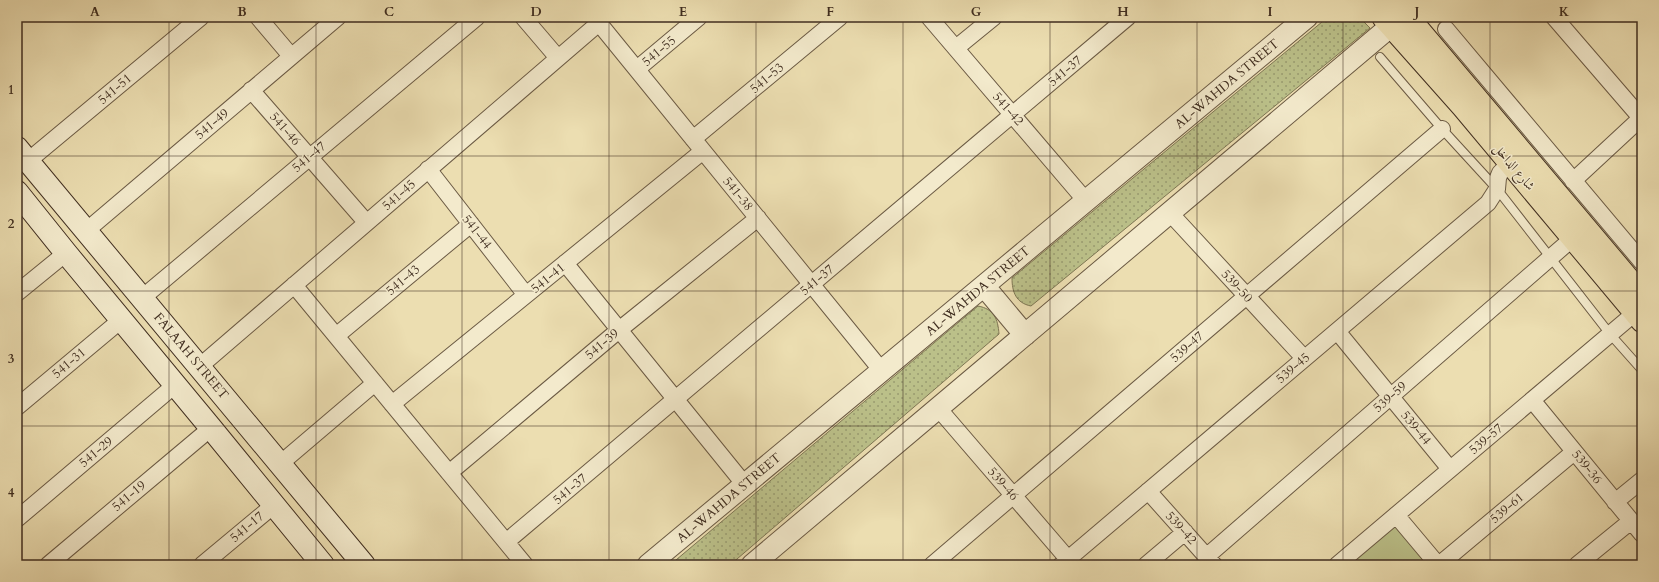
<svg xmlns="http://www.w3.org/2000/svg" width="1659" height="582" viewBox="0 0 1659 582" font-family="Cardo,Amiri,serif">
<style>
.grass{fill:url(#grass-dots);stroke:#7e7754}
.park{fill:#bbc089;stroke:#7e7754}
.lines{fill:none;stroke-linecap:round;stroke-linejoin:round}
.service-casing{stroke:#6b5a44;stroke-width:10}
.minor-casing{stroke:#6b5a44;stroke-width:18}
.tertiary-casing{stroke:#6b5a44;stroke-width:23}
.secondary-casing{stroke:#402e20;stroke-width:24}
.primary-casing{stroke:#402e20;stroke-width:24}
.service{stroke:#f3eacc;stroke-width:8}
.minor{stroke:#f3eacc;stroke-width:16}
.tertiary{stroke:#f3eacc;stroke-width:21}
.secondary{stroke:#f3eacc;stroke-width:22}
.primary{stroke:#ecdeb1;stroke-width:22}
.grid{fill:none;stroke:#402e20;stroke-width:1;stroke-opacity:0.55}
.labels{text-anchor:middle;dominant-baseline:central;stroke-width:3;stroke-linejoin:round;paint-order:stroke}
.street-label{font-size:13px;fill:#402e20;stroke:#f3eacc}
.neatline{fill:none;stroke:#402e20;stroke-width:1.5}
.grid-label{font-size:13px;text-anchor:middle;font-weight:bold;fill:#402e20}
</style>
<defs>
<pattern id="grass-dots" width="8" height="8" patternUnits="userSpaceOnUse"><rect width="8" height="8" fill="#bbc089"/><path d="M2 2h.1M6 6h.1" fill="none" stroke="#999c70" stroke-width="1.8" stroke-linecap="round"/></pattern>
</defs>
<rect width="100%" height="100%" fill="#ecdeb1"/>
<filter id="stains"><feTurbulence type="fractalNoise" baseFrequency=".005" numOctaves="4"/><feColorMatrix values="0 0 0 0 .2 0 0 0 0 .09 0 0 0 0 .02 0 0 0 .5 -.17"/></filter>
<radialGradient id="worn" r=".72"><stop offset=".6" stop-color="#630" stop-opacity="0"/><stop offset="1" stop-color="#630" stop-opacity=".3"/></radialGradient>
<path class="grass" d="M1328 17H1359L1370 28 1031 306C1016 303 1012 292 1012 278Z
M978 306C994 309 998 319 999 334L730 565H670Z"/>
<path class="park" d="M1396 515 1438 565H1333Z"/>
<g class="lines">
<defs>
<path id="service" d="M1380 57 1442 129 1497 189 1610 334 1642 370"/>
<path id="minor" d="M258 17 291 56
M523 17 558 58
M594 17 882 371
M929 17 1086 201
M1554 17 1642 119
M1446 29 1642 262
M956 48 994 17
M637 69 699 17
M251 90 366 222
M693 139 840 17
M28 161 201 17
M428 169 526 295
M1573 181 1642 117
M1170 213 1304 358
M86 231 338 17
M565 263 745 485
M294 285 525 565
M17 293 66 253
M142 298 477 17
M1337 331 1450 469
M336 336 471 224
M199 367 599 23
M1532 400 1642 534
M392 404 703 151
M17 407 121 320
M938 408 1068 559
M281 463 375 383
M449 473 619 330 758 218
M1148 491 1214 565
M1615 502 1642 480
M1396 515 1438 565
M17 519 175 385
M506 542 1128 17
M1206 557 1573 238
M48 565 211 428
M202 565 274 505
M932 565 1442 129
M1061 565 1488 203 1497 189 1498 178 1500 173 1510 163
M1146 565 1185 532
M1337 565 1635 313
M1439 565 1574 452
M1577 565 1631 521"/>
<path id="tertiary" d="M984 286 1025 335
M648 565 1307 17
M752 565 1391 26"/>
<path id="secondary" d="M17 148 364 565
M17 192 66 253 211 428 323 565"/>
<path id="primary" d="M1383 17 1463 107 1642 321
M1408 17 1642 295"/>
</defs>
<use href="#service" class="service-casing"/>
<use href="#minor" class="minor-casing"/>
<use href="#tertiary" class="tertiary-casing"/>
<use href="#secondary" class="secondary-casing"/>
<use href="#primary" class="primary-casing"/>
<use href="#service" class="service"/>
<use href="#minor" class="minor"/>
<use href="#tertiary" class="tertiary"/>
<use href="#secondary" class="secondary"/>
<use href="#primary" class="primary"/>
</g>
<path class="grid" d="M169 17V565M316 17V565M462 17V565M609 17V565M756 17V565M903 17V565M1050 17V565M1197 17V565M1343 17V565M1490 17V565M17 156H1642M17 291H1642M17 426H1642"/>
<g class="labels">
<g class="street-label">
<text transform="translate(659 51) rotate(-40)">541-55</text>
<text transform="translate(1065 71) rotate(-40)">541-37</text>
<text transform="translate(767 78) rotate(-40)">541-53</text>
<text transform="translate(1227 84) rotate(-40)">AL-WAHDA STREET</text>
<text transform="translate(115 89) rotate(-40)">541-51</text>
<text transform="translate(1008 109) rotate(49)">541-42</text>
<text transform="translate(212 124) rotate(-40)">541-49</text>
<text transform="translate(285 129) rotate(49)">541-46</text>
<text transform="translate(309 157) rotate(-40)">541-47</text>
<text transform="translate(1514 167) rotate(50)">شارع الداخل</text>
<text transform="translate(738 194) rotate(51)">541-38</text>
<text transform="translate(399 195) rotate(-41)">541-45</text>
<text transform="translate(477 232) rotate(52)">541-44</text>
<text transform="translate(548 278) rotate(-39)">541-41</text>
<text transform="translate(403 280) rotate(-40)">541-43</text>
<text transform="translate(817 280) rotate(-40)">541-37</text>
<text transform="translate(1237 286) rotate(47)">539-50</text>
<text transform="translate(978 291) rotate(-40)">AL-WAHDA STREET</text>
<text transform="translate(602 344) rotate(-40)">541-39</text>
<text transform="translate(1187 347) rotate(-41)">539-47</text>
<text transform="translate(191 356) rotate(50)">FALAAH STREET</text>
<text transform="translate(69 363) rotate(-40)">541-31</text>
<text transform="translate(1293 368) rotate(-40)">539-45</text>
<text transform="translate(1390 397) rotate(-41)">539-59</text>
<text transform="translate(1416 428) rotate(51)">539-44</text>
<text transform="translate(1486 439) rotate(-40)">539-57</text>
<text transform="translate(96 452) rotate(-40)">541-29</text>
<text transform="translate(1587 467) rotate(51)">539-36</text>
<text transform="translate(1003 484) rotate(49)">539-46</text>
<text transform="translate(570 489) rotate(-40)">541-37</text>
<text transform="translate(129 496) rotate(-40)">541-19</text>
<text transform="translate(729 498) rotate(-40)">AL-WAHDA STREET</text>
<text transform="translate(1507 508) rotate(-40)">539-61</text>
<text transform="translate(247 527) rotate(-40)">541-17</text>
<text transform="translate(1181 528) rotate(48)">539-42</text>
</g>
</g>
<rect width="1659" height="582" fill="none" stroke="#ecdeb1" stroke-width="44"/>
<rect x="22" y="22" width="1615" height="538" class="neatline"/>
<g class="grid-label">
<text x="95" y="16">A</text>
<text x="242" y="16">B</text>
<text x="389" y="16">C</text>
<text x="536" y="16">D</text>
<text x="683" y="16">E</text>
<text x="830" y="16">F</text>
<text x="976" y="16">G</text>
<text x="1123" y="16">H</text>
<text x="1270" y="16">I</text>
<text x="1417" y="16">J</text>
<text x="1564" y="16">K</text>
<text x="11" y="94">1</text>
<text x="11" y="228">2</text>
<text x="11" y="363">3</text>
<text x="11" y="497">4</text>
</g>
<rect width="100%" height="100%" filter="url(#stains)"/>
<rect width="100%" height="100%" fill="url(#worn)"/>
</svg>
